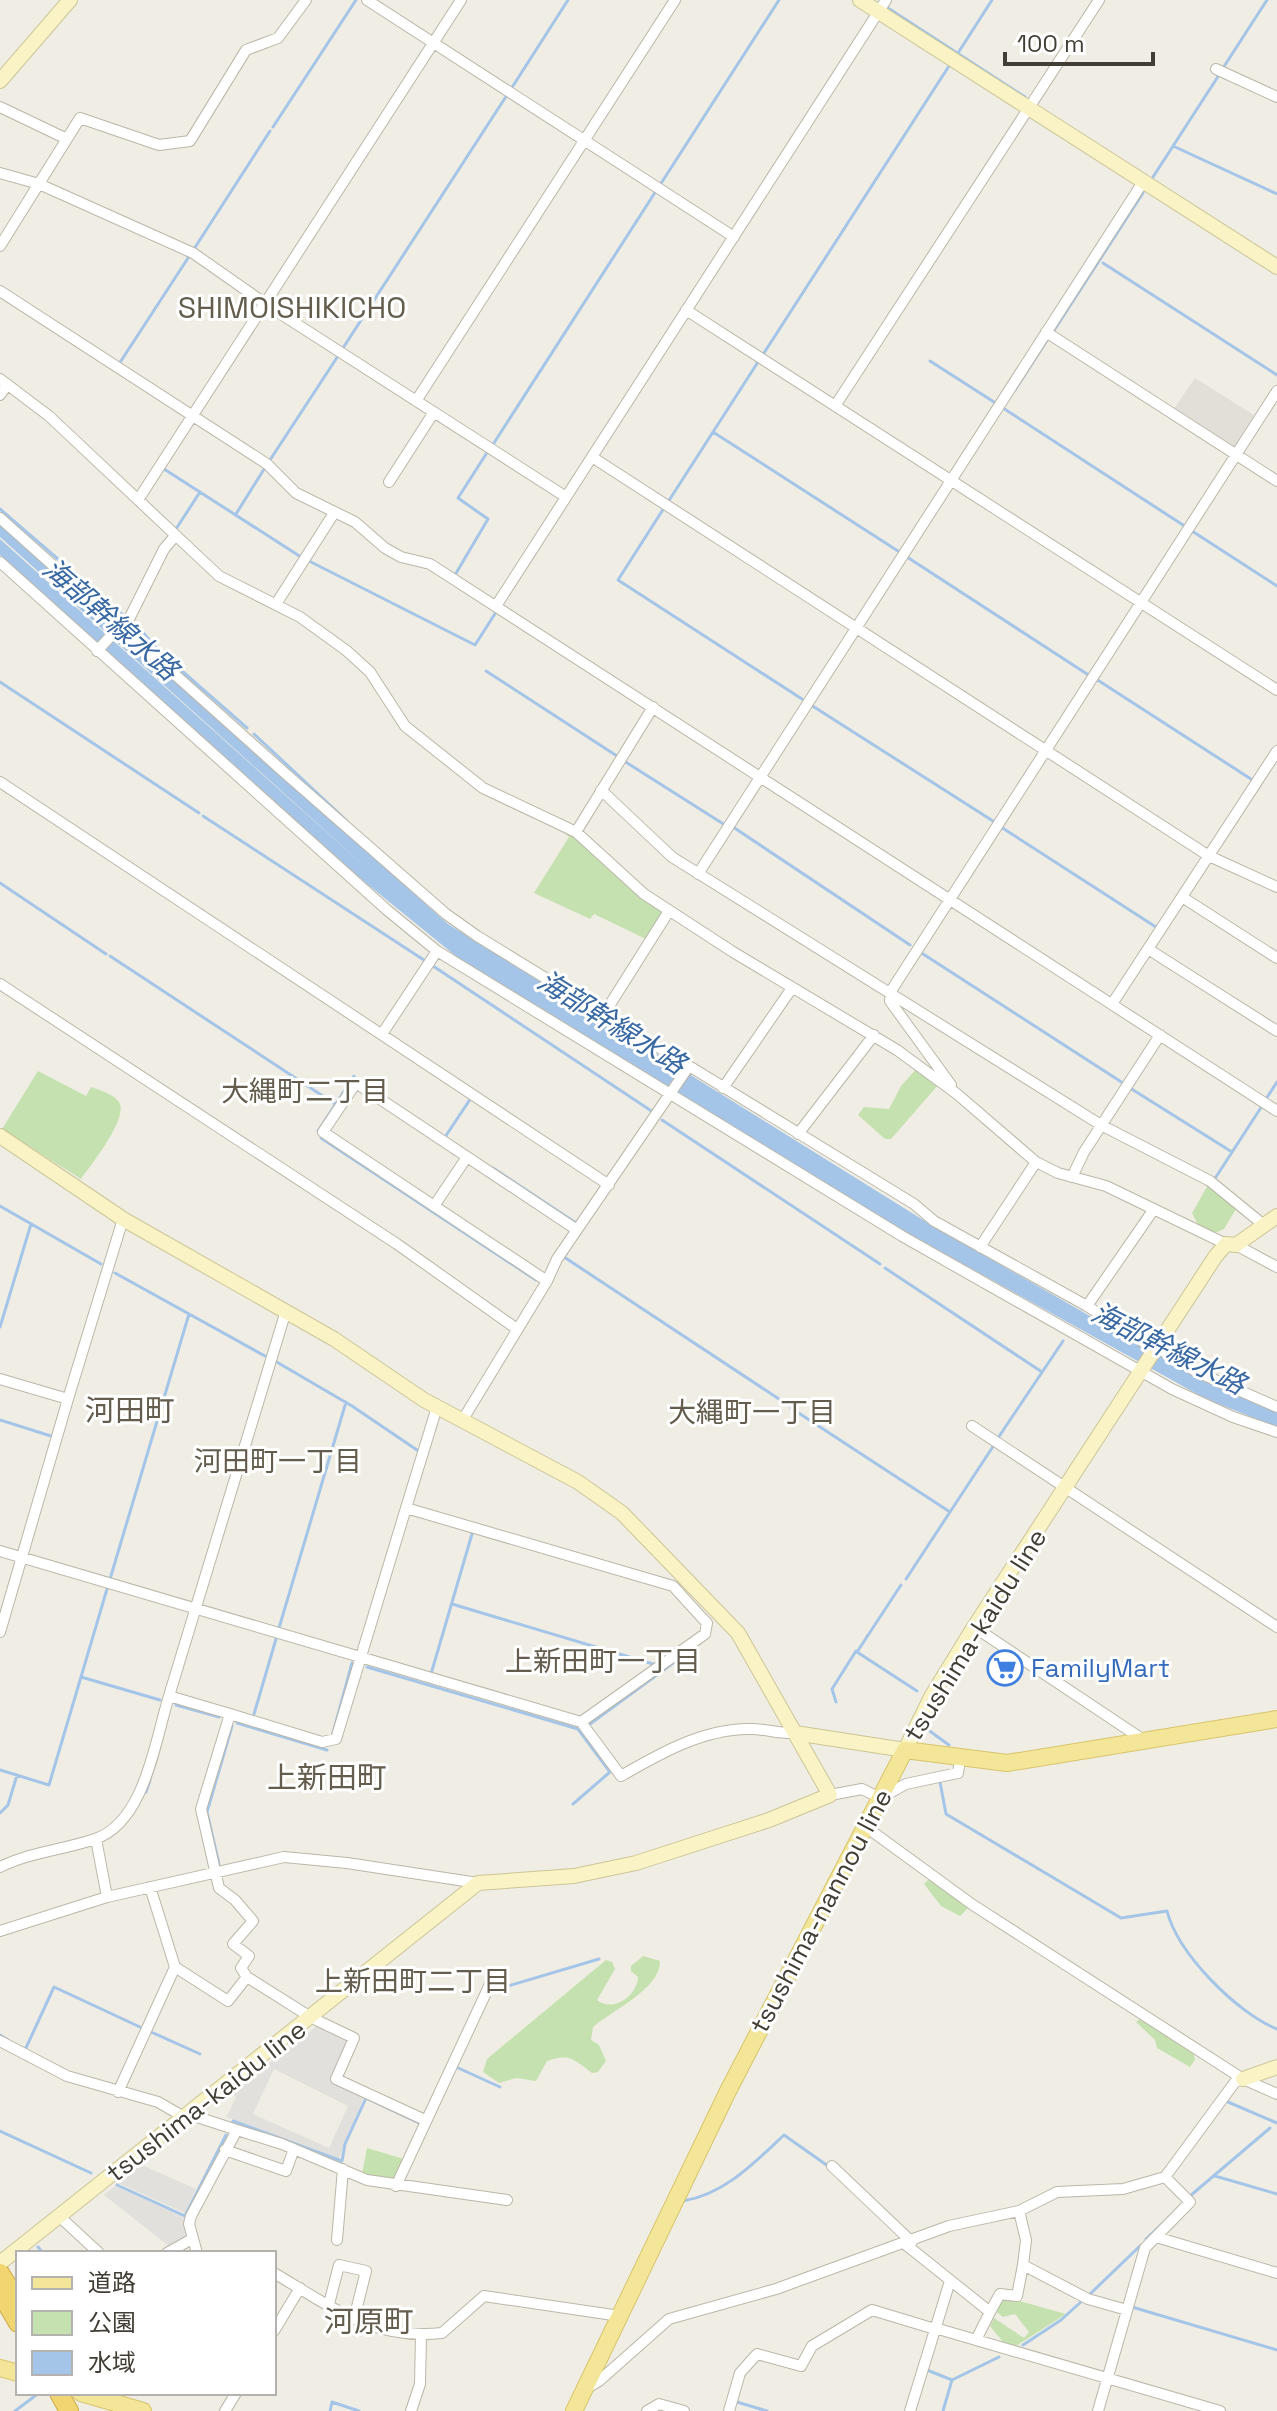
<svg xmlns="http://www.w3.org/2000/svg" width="1277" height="2411" viewBox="0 0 1277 2411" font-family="'Space Grotesk','Noto Sans JP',sans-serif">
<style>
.industrial{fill:#e2dfd9}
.green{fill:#c5e1b0}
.parking{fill:#e1e0dc;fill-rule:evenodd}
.water{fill:#a5c5e8}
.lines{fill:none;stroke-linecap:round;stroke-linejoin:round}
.stream{stroke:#a5c5e8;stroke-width:3}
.street-casing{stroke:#bbb6a8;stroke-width:12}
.secondary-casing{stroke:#ccc597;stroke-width:16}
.primary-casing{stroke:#d7c46b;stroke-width:18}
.highway-casing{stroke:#ceab41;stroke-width:20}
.street{stroke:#fff;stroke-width:10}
.secondary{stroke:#f9f3c6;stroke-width:14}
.primary{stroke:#f4e699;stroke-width:16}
.highway{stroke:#f0d570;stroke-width:18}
.labels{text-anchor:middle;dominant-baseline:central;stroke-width:6;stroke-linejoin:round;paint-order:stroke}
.street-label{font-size:26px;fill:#423e35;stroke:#fff}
.shop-label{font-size:26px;fill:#366cbe;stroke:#fff;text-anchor:start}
.water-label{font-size:28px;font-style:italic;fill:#3969a3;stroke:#fff}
.neighbourhood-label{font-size:28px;fill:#645d4d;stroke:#fff}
.quarter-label{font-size:30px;fill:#645d4d;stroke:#fff}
</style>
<rect width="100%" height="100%" fill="#f0eee4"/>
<path class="industrial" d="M1195 378 1254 415 1234 447 1173 410Z"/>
<path class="green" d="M555 825 573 833 664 913 650 941 594 914 590 919 534 893 569 837Z
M917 1068 939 1084 891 1139H885L858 1115 864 1107 889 1109 901 1086Z
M38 1071 86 1096 91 1087C99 1090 114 1094 119 1102 129 1118 91 1165 81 1179L2 1129Z
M1209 1183 1239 1204 1224 1229 1212 1234 1199 1227 1192 1213Z
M930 1878 969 1907 960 1916 941 1906 924 1884Z
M643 1956 660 1961C661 1989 611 2011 593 2027L591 2040 599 2045 606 2061 598 2072 592 2073C574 2060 570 2053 547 2061L536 2081 516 2078 499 2083 483 2072 487 2059 606 1960 612 1962 615 1969 597 2000C613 2013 637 1996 638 1977L631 1971V1966Z
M1143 2017 1193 2050 1195 2060 1190 2067 1157 2048 1155 2040 1136 2022Z
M367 2148 404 2159 392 2182 362 2174Z
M1002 2296 1066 2314 1016 2346 1003 2342 990 2326 994 2318 1024 2338 1029 2332 1015 2314 1003 2317 994 2310Z"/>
<path class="parking" d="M317 2026 345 2039 347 2045 330 2080 364 2096 339 2158 226 2117 236 2098 232 2092ZM274 2069 348 2106 329 2148 253 2114Z
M140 2164 196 2189 185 2213 118 2183Z
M115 2186 186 2218 189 2239 170 2247 104 2195Z"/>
<path class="water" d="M0 523 448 924 928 1223 1156 1354 1219 1387 1277 1410V1427L1206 1399 909 1234 457 957 361 879 0 555V539L381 881 0 537Z"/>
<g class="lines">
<path class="stream" d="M888 8 1025 97
M958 53 992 0
M1223 68 1267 0
M511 89 568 0
M273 127 356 0
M1173 146 1277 194
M1153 177 1219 75
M660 185 779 0
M194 249 270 131
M1103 263 1277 375
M1053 332 1143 193
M343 348 507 95
M764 353 949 66
M930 361 994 402
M119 364 190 255
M1015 390 1048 339
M1003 408 1183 525
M713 432 898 551
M492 446 656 191
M270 460 338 356
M164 469 301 557
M668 502 758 362
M664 508 618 580 802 699
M0 509 124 616
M236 514 266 466
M176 529 200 492
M1192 531 1277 586
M907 557 1087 674
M309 561 475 645 498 609
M455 575 488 519 458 498 488 451
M140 629 158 650 247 728
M486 671 617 756
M1096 679 1254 781
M0 682 199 813
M811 705 993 821
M254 734 347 821
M624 761 725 825
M203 816 427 962
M733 827 910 945
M1001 827 1159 929
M0 883 106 954
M920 952 1123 1083
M110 956 335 1104
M433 966 653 1112
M1130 1088 1232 1152
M1266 1099 1277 1082
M662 1120 880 1264
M318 1131 354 1076
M445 1137 471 1098
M321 1138 536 1280
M493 1168 576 1223
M1214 1180 1262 1106
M0 1206 101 1264
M566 1254 564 1257 788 1405
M885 1268 1042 1372
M115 1273 265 1356
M0 1327 31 1224
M275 1361 352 1406 417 1450
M791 1408 950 1512 906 1579
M0 1420 54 1437
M998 1438 1063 1341
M950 1512 994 1445
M110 1579 189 1314
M901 1585 857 1652 917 1691
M452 1604 653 1664
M279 1628 346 1402
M367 1667 578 1729 610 1772 573 1804
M431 1674 472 1534
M81 1677 107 1589
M836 1702 832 1689 856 1651
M176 1705 219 1717
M254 1714 276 1639
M237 1723 327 1750
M590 1724 676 1661
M927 1729 949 1745
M333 1733 352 1663
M0 1770 49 1785 81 1677 160 1700
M940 1782 946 1814 1121 1918 1167 1911C1178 1954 1237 2013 1277 2029
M146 1792 150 1780
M0 1813 8 1805 17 1775
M219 1864 207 1812 232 1726
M491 1991 599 1959
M151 2032 200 2054
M0 2035 8 2040
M25 2050 54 1987 140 2027
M456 2067 500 2087
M1228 2102 1277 2123
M233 2121 342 2161 345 2144 366 2098 419 2123
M0 2131 91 2173
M1215 2176 1277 2194
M117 2185 185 2216 226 2135
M1190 2196 1270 2128
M683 2201C725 2194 754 2163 784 2135L828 2166
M1146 2239 1162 2224
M38 2247 43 2253
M1089 2295 1141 2245
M1132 2307 1277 2350
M1023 2345 1061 2320 1083 2300
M927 2370 952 2380
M737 2402 767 2411
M15 2411 39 2393
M330 2411 332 2402 359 2411
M943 2411 952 2380 999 2357"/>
<defs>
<path id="street" d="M367 0 734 237
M1216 69 1277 97
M0 107 67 139
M0 173 39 184 193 253 270 307 566 497
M0 246 80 118 159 145 190 141 246 50 278 38 306 0
M0 291 267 464 296 493 355 522 385 548 401 557 430 564 1277 1111
M686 310 1277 690
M1046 332 1277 481
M0 379 49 416 219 576 300 617 347 651 370 672 405 726 483 788 576 832 644 894 733 952 897 1050 957 1094 1036 1162 1058 1173 1106 1186 1226 1244
M0 395 7 385
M416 401 675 0
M835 406 1099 0
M592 457 1209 856 1277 887
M389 482 434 412
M138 500 461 0
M0 518 286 774 446 914 477 936 914 1204 934 1221 1087 1306 1156 1350
M0 562 387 910 437 951 902 1236 1172 1389 1233 1417 1277 1432
M276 604 334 513
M496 606 886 0
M124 629 164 549 175 536
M97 651 120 626
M0 782 609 1185
M601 790 672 857 1101 1125 1210 1181 1265 1226
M576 832 653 707
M698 874 1143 182
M1182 897 1277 958
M1148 949 1277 1031
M0 984 397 1244 517 1329
M1112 1004 1277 751
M604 1014 669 911
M382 1034 437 951
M951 1085 890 1001 891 991 1277 391
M723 1088 792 988
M798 1134 874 1035
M1072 1177 1084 1152 1160 1035
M434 1206 467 1157
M1236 1245 1277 1267
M980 1247 1036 1162
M547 1281 323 1132 356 1083 577 1230
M1087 1306 1154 1209
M1158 1348 1197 1372 1277 1407
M0 1379 68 1399 123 1219
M462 1421 547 1281 557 1259 689 1066
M972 1426 1277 1627
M406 1508 437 1407
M0 1551 581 1722 621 1776C659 1754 704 1728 751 1729 766 1729 779 1734 795 1733
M974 1627 1145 1741
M0 1632 68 1399
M169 1696 285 1314
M830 1795 862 1789 880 1798 906 1784 958 1773 960 1759
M866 1827 973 1905 1243 2079 1277 2094
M96 1839 107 1897
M0 1867C30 1852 63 1850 95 1839 145 1822 155 1741 169 1696L230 1714
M0 1931 107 1897 284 1857 347 1863 478 1883
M175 1967 228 2001 247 1977 312 2018 354 2038 336 2079 425 2120
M247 1977 241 1968 249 1956 233 1944 253 1921 235 1900 219 1888 201 1809 230 1714 322 1742 336 1739 406 1508 673 1586 703 1619 707 1623 705 1634 581 1722
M0 2041 67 2076 158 2102 184 2117
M118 2092 175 1967 150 1887
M188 2114 237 2130 191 2216 189 2224 197 2253
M237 2130 282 2144 367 2180 507 2200
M225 2150 286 2171 294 2149
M832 2166 912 2242
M396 2186 491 1982
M1019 2211 1026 2240 1023 2265
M60 2217 99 2253
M1156 2237 1277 2273
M337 2240 343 2169
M905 2244 990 2312 1000 2294 1017 2296 1023 2265 1088 2299 1127 2310
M167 2253 192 2239
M274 2273C330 2306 374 2341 442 2333L484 2296 620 2316
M329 2304 339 2265 366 2271 354 2319
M935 2328 1220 2411
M274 2331 300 2288
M976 2340 990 2312
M587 2388 599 2381 669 2319 776 2289 949 2226 1019 2211 1057 2192 1123 2189 1165 2177 1235 2082 1243 2079
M225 2411 236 2393
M411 2411 420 2384 421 2335
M647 2411 659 2404 684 2411
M729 2411 740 2373 757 2354 801 2366 812 2346 872 2310 935 2329
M910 2411 950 2281
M1098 2411 1145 2248 1190 2202 1165 2177"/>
<path id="secondary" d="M860 0 1277 267
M0 81 70 0
M0 1136 123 1219 334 1339 424 1400 578 1482 622 1513 738 1633 830 1795 769 1820 636 1863 574 1876 478 1883 0 2263
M795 1733 905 1750 931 1697 974 1627 1215 1257 1226 1244 1236 1245 1277 1216
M1243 2079 1277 2067"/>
<path id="primary" d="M0 2368 18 2373
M81 2393 143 2411
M574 2411 728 2091 905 1750 1007 1763 1277 1719"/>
<path id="highway" d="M0 2273 17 2301
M0 2292 18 2323
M59 2393 69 2411"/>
</defs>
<use href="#street" class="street-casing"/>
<use href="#secondary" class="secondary-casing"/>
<use href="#primary" class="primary-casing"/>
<use href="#highway" class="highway-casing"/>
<use href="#street" class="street"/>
<use href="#secondary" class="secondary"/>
<use href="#primary" class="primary"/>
<use href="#highway" class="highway"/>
</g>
<defs>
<symbol id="supermarket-ring" viewBox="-11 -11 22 22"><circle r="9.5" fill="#fff" stroke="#3f7fe0" stroke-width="1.5"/><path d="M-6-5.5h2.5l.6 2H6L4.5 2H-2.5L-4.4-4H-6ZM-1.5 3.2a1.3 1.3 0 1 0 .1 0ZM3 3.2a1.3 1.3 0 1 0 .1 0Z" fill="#3f7fe0"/></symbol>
</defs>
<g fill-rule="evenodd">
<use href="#supermarket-ring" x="985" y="1648" width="40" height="40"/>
</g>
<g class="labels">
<g class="street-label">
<text transform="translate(975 1635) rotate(-58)">tsushima-kaidu line</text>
<text transform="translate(821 1911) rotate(-62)">tsushima-nannou line</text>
<text transform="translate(206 2101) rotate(-38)">tsushima-kaidu line</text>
</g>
<g class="shop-label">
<text x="1031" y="1668">FamilyMart</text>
</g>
<g class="water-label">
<text transform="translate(111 619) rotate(41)">海部幹線水路</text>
<text transform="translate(612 1022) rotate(32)">海部幹線水路</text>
<text transform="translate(1169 1348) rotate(27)">海部幹線水路</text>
</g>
<g class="neighbourhood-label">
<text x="305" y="1091">大縄町二丁目</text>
<text x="752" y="1412">大縄町一丁目</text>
<text x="278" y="1461">河田町一丁目</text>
<text x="603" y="1661">上新田町一丁目</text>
<text x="413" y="1981">上新田町二丁目</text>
</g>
<g class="quarter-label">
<text x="292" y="307">SHIMOISHIKICHO</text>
<text x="130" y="1410">河田町</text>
<text x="327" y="1777">上新田町</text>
<text x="369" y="2321">河原町</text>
</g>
</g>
<rect x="16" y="2251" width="260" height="144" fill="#ffffff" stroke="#b3b2ae" stroke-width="2"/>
<rect x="32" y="2277" width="40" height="12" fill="#f4e699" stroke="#b3b2ae" stroke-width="2"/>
<text x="88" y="2291" font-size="24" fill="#423e35">道路</text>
<rect x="32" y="2311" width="40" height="24" fill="#c5e1b0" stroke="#b3b2ae" stroke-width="2"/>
<text x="88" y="2331" font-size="24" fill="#423e35">公園</text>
<rect x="32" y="2351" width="40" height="24" fill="#a5c5e8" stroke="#b3b2ae" stroke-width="2"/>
<text x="88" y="2371" font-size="24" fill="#423e35">水域</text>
<path d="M1005 52v12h148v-12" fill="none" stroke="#423e35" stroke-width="4"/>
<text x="1017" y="52" font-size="24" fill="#423e35" stroke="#ffffff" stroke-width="6" paint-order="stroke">100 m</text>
</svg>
